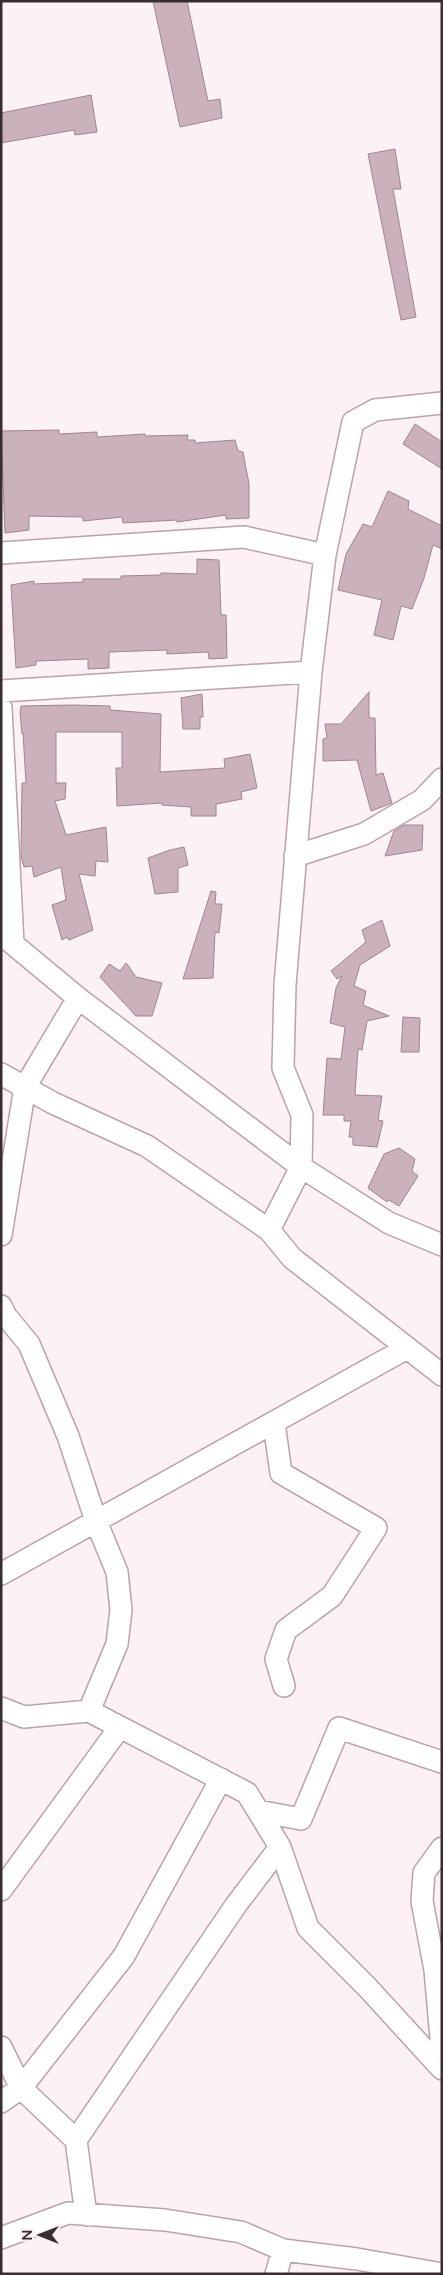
<svg xmlns="http://www.w3.org/2000/svg" width="443" height="2275" viewBox="0 0 443 2275" font-family="Lato,sans-serif">
<style>
.building{fill:#cbb1bc;stroke:#9e8590}
.lines{fill:none;stroke-linecap:round;stroke-linejoin:round}
.minor-casing{stroke:#bba2ac;stroke-width:24}
.minor{stroke:#fff;stroke-width:21}
</style>
<rect width="100%" height="100%" fill="#fcf1f5"/>
<path class="building" d="M153 1H187L208 101 220 99 222 118 180 127Z
M91 95 97 132 75 135 74 130 1 143V113Z
M395 149 401 189H393L416 317 401 320 368 154Z
M415 424 442 442V469L403 444Z
M59 430V434L97 432V437L145 434V436L188 435 187 440H195V443L235 440 238 451 243 452 249 484V518L226 519V515L177 522V520L123 523 122 517 83 521V517L29 516V530L5 533 1 431Z
M388 491 409 501 408 509 442 526V549L433 545 424 578 412 609 401 606 393 640 374 635 382 600 338 590 346 554 363 524 372 527Z
M197 559 219 560 221 615H226L227 658 209 659 208 652 167 654V650L109 652V668L88 669V659L36 661V665L16 668 11 585 34 581V584L83 582V579H121V576L161 575V573L197 574Z
M369 692V718H375L376 775 383 773 392 803 371 811 357 760 323 761V739L327 738 325 724H341Z
M202 694 203 717H200V729H183L181 698Z
M73 705 110 706V710L161 714 160 772 225 768 224 759 250 754 257 788 241 792 242 799 216 804V816H191V807L162 805V803L117 806 116 768H122V732H56V783H66L65 799 55 801 66 835 106 827 108 862 96 861 95 876 79 874 93 930 69 940 67 937 62 940 52 905 66 900 61 867 34 877 32 866 24 867 21 857 22 783H26L23 733 22 734 20 712 21 706Z
M404 825H423L422 850 385 856 394 831Z
M184 847 188 865 178 868V892L155 894 148 858 170 850Z
M211 891 216 892 215 904H222L219 933 215 932 213 978 183 979Z
M382 920 390 946 360 965 354 986 366 991 363 1005 389 1016 367 1021 362 1050 358 1049 355 1095 382 1096 378 1120 383 1121 377 1147 353 1145V1137H349L351 1121H344V1115H323L327 1058 341 1059 345 1027 330 1023 336 988 342 976 337 979 331 971 366 942 362 930Z
M126 963 136 977 162 983 152 1016H136L100 977 109 964 120 971Z
M403 1017 420 1018 419 1052H401Z
M399 1148 415 1159 412 1171 418 1176 399 1206 389 1200 387 1202 368 1188 384 1154Z"/>
<g class="lines">
<defs>
<path id="minor" d="M1 553 244 537 325 555
M1 691 311 672
M1 708 13 943
M295 856 364 834 422 800 442 779
M1 934 78 998 301 1167 389 1223 442 1245
M1 1074 53 1103 147 1146 269 1230 292 1258 442 1375
M269 1230 301 1167 302 1115 283 1068 285 985 311 672 325 555 353 422 375 410 442 403
M1 1235 25 1087 78 998
M1 1306 6 1316 29 1344 68 1436 96 1521 117 1572 121 1610 117 1644 89 1711
M274 1423 281 1473 376 1528 332 1596 286 1630 276 1659 284 1686
M1 1574 407 1348
M1 1708 24 1717 89 1711 247 1793 280 1847 308 1928 368 1988 442 2069
M258 1811 301 1819 339 1728 442 1762
M442 1848 424 1873 422 1901 435 1970 442 2050
M1 1890 120 1727
M1 2047 21 2088 76 2140 86 2215
M1 2102 21 2088 124 1956 221 1779
M76 2140 236 1905 280 1847
M1 2238 68 2213 165 2220 241 2232 283 2250 357 2259 442 2274
M276 2274 283 2250"/>
</defs>
<use href="#minor" class="minor-casing"/>
<use href="#minor" class="minor"/>
</g>
<rect width="443" height="2275" fill="none" stroke="#382e32" stroke-width="5"/>
<g transform="translate(40 2235) rotate(270)" stroke="#fcf1f5" stroke-width="4" paint-order="stroke">
<path d="M0-4L9 19L0 12L-9 19Z" fill="#382e32"/>
<text y="-8" font-size="14" font-weight="bold" text-anchor="middle" fill="#382e32">N</text>
</g>
</svg>
